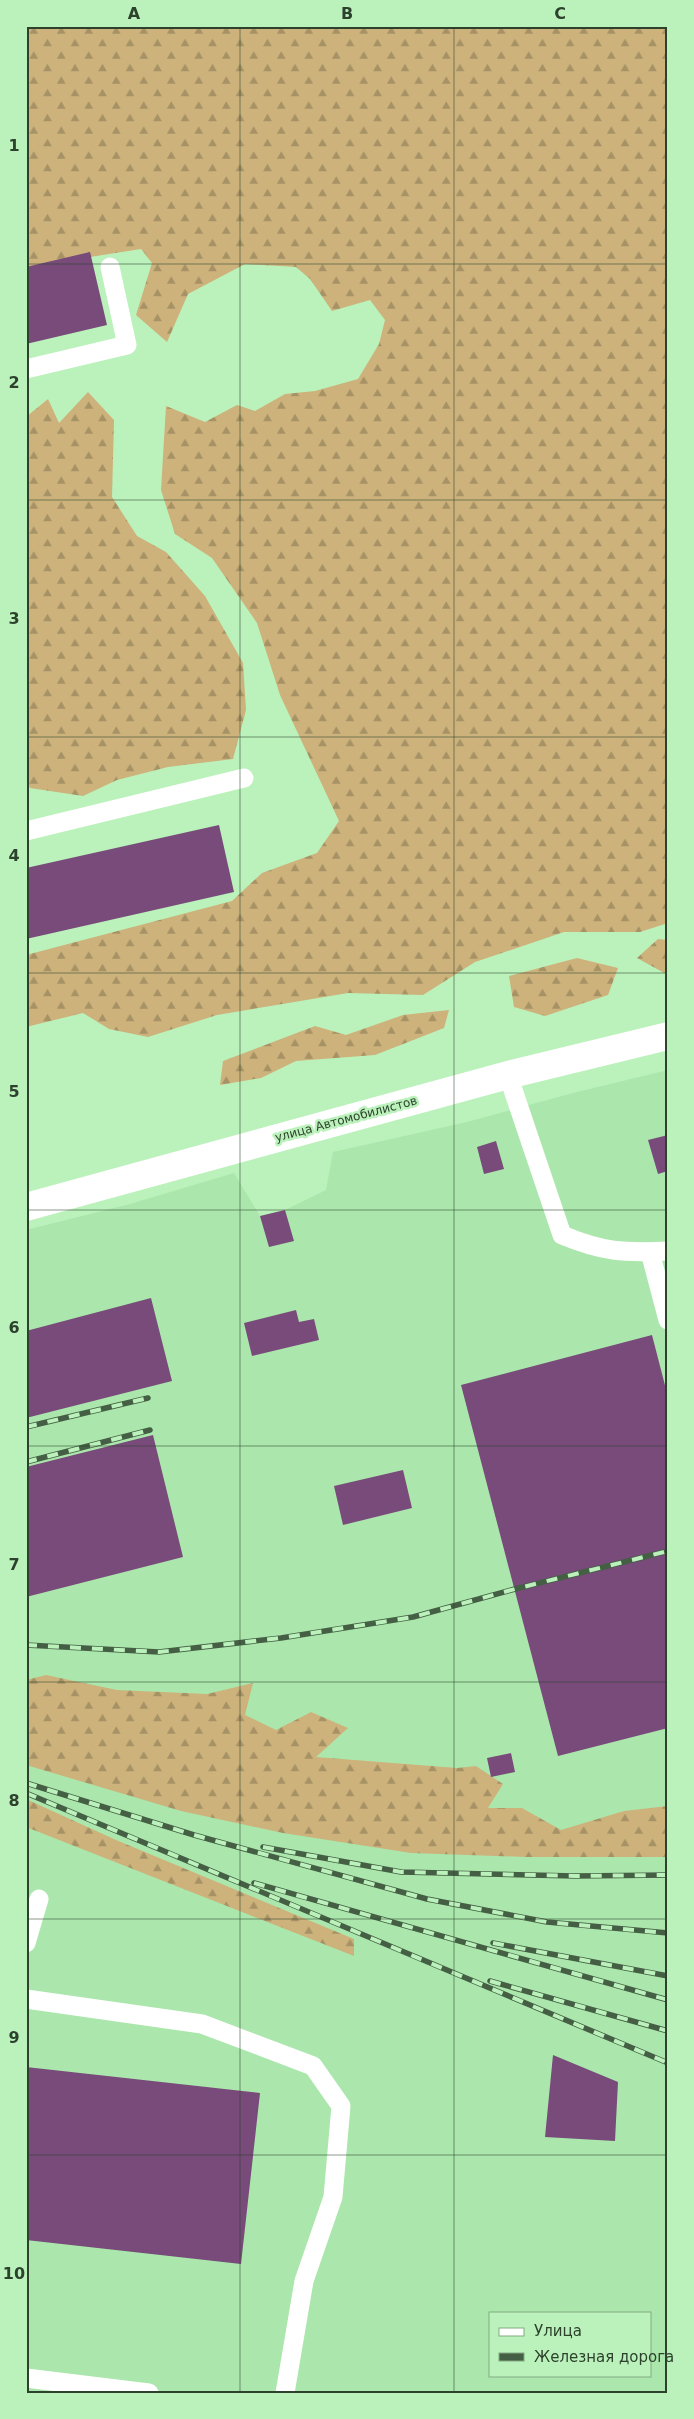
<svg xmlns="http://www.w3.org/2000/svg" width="694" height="2419" viewBox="0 0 694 2419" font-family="'DejaVu Sans',sans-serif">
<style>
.built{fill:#abe7ac;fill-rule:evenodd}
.forest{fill:url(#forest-firs)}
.building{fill:#784b7b}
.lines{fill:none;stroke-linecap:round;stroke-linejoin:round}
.service{stroke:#fff;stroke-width:19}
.minor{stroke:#fff;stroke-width:28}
.rail-casing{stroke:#445f44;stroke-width:5.5}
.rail{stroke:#bbf1bb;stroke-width:4;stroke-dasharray:11;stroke-linecap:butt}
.grid{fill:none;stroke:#2d422d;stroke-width:1;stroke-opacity:0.55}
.labels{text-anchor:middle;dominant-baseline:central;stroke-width:5;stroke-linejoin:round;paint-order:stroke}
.street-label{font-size:12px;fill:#2d422d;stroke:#bbf1bb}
.neatline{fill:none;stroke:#2d422d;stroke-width:2}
.grid-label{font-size:16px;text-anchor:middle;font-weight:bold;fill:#2d422d}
</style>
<defs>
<pattern id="forest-firs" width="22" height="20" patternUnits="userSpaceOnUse" patternTransform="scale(1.25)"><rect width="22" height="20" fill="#cdb27b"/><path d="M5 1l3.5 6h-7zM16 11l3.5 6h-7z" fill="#a79265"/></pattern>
</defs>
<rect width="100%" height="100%" fill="#bbf1bb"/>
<path class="built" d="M668 1070V2393H26V1230L130 1204 234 1173 260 1216 285 1210 326 1190 333 1152 467 1122 573 1093ZM490 2313H650V2375H490Z"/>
<path class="forest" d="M26 26H668V923L640 932H564L475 962 423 995 348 993 217 1015 148 1037 109 1029 83 1013 26 1027V955L232 901 262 873 317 853 339 821 280 695 257 623 212 558 175 534 161 490 166 406 205 422 237 405 255 411 285 394 315 391 358 379 379 344 385 320 370 300 332 311 310 279 296 267 245 264 188 294 167 342 136 315 152 263 141 249 26 267Z
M88 392 114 420 112 497 137 536 166 552 205 596 243 663 246 710 233 759 168 767 117 780 83 796 30 788 26 778V417L48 399 59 423Z
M658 939 668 940V975L637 958Z
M577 958 618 968 608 995 545 1016 514 1007 509 976Z
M449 1010 444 1028 375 1055 296 1061 261 1078 220 1085 223 1061 315 1026 346 1035 403 1015Z
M46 1675 117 1690 207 1694 253 1683 245 1715 276 1730 311 1712 348 1728 316 1757 457 1768 476 1766 503 1784 488 1808H522L561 1830 624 1811 668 1806V1857H526L411 1853 283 1833 181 1811 26 1765V1680Z
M26 1799 116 1840 354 1939V1956L26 1827Z"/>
<path class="building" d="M90 252 107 325 26 344V267Z
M219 825 234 892 26 939V868Z
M668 1135V1171L658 1174 648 1140Z
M496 1141 504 1169 484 1174 477 1147Z
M285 1210 294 1241 269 1247 260 1216Z
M151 1298 172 1381 26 1418V1331Z
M296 1310 299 1322 314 1319 319 1340 252 1356 244 1323Z
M652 1335 668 1397V1728L558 1756 461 1385Z
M153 1435 183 1557 26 1597V1467Z
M403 1470 412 1508 343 1525 334 1486Z
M511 1753 515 1772 491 1777 487 1758Z
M553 2055 618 2082 615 2141 545 2137Z
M26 2067 260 2093 241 2264 26 2240Z"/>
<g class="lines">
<path class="service" d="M26 369 127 345 110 267
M26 831 244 778
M508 1075 562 1235C603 1252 623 1253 668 1251
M650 1252 668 1320
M26 1943 39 1899
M26 1999 202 2024 313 2066 341 2106 333 2197 304 2281 285 2393
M26 2378 149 2393"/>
<path class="minor" d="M26 1207 508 1075 668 1036"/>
<defs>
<path id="rail" d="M26 1427 148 1398
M26 1462 150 1430
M26 1645 159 1652 281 1638 413 1617 515 1589 668 1551
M26 1783 194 1835 427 1899 547 1922 668 1933
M26 1793 668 2063
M263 1847 401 1872 575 1876 668 1875
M254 1883 668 2000
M493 1943 668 1976
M490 1981 668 2031"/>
</defs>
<use href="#rail" class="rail-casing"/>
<use href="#rail" class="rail"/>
</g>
<path class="grid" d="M240 26V2393M454 26V2393M26 264H668M26 500H668M26 737H668M26 973H668M26 1210H668M26 1446H668M26 1682H668M26 1919H668M26 2155H668"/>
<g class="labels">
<g class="street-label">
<text transform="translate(346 1119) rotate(-15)">улица Автомобилистов</text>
</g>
</g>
<rect width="694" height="2419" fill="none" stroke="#bbf1bb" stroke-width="55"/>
<rect x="489" y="2312" width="162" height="65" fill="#bbf1bb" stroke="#82ab82"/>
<rect x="499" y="2328" width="25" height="8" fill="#ffffff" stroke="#82ab82"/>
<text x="534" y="2336" font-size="15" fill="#2d422d">Улица</text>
<rect x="499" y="2353" width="25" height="8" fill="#445f44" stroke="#82ab82"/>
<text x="534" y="2362" font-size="15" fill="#2d422d">Железная дорога</text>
<rect x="28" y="28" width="638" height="2364" class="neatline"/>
<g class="grid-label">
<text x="134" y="19">A</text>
<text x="347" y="19">B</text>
<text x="560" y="19">C</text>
<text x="14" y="151">1</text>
<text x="14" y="388">2</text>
<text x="14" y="624">3</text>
<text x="14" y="861">4</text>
<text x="14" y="1097">5</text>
<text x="14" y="1333">6</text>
<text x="14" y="1570">7</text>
<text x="14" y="1806">8</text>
<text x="14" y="2043">9</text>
<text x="14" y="2279">10</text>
</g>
</svg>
